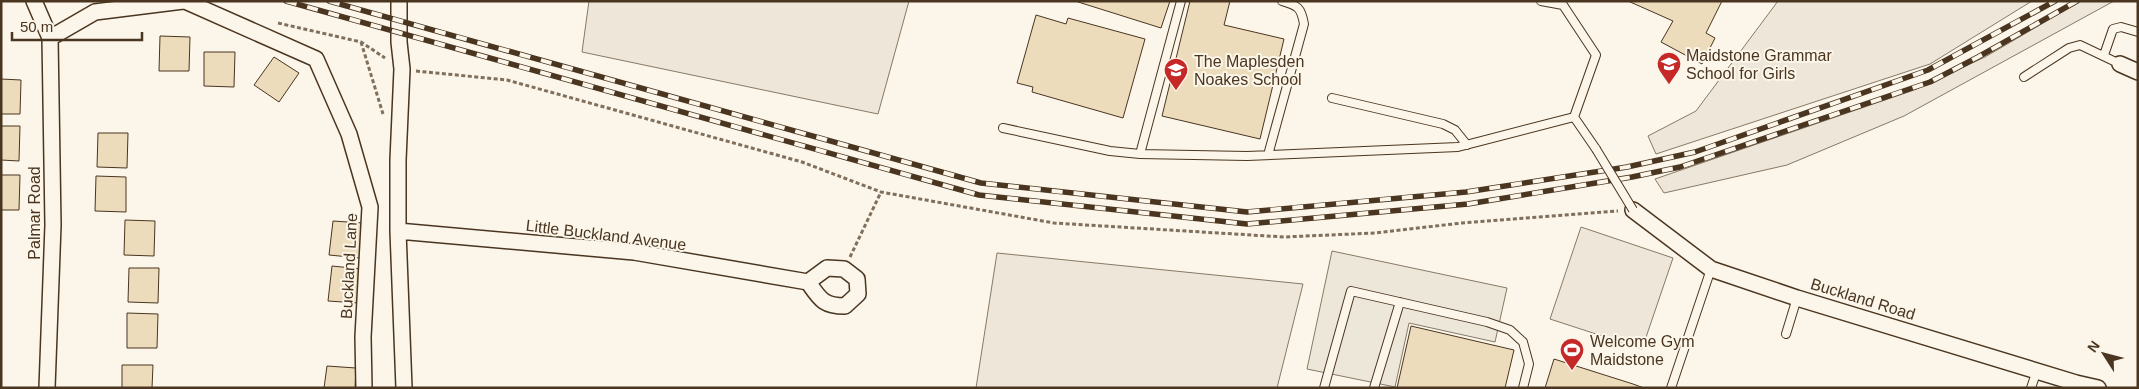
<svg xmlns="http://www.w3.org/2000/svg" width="2139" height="389" viewBox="0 0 2139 389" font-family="Helvetica,sans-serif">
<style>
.green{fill:#ede6d9;stroke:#887966}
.parking{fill:#ede7d9;stroke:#887966}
.building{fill:#ecdcbc;stroke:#4a3520}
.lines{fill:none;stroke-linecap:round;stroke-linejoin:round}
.lane-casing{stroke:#4a3520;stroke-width:10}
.street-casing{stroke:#4a3520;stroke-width:18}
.path{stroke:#7f6f5c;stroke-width:3;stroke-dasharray:4 2.5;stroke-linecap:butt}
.lane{stroke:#fbf6e9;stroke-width:8}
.street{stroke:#fbf6e9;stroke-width:15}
.rail-casing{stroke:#4a3520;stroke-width:5.5}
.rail{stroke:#fbf6e9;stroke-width:4;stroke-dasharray:11;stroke-linecap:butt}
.lane-bridge-casing{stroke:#4a3520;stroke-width:10;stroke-linecap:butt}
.lane-bridge{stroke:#fbf6e9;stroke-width:8}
.labels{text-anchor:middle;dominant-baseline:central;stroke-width:4;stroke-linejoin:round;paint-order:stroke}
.poi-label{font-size:16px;fill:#4a3520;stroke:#fbf6e9;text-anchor:start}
.street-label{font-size:16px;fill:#4a3520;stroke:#fbf6e9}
</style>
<rect width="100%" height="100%" fill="#fbf6e9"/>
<path class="green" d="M589 1H909L878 114 582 52Z
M1778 1H2032L1930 64 1656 154 1648 136 1696 111Z
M2081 1H2114L1904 116 1787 165 1664 193 1655 179 1914 90 1985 57Z
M1581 227 1673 258 1642 349 1550 319Z
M997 253 1303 284 1277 388H976Z"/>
<path class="parking" d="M1332 251 1507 288 1495 342 1409 323 1395 387 1307 369Z"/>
<path class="building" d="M1075 1H1170L1161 28Z
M1190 1H1230L1224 25 1284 39 1260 139 1162 116Z
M1628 1H1722L1706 33 1715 38 1702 64 1661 42 1673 21Z
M1036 15 1066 24 1068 18 1145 39 1123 118 1032 92 1033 87 1017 83Z
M160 36 190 37 189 71H159Z
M204 52H235L234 87 204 86Z
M274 57 299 73 279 102 254 85Z
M1 79 21 80 20 114H1Z
M1 126H20L19 161 1 160Z
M98 133H128L127 168 97 167Z
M1 175H20L19 210H1Z
M96 176 126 177V212L95 211Z
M125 220 155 221 154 256 124 255Z
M333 221 363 223 360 258 329 255Z
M332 266 362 269 358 303 328 301Z
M129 268H159L158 303 128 302Z
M127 313 158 314 157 348H127Z
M1411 326 1514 350 1505 388H1397Z
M1554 359 1633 384 1644 388H1545Z
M122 365H153L152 388H122Z
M327 366 356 368 355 388H324Z"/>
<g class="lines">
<defs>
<path id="lane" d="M1541 1 1563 5 1596 55 1574 117
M2104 55 2113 29 2121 27 2138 32
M2024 77 2069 48 2080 45 2120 64
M1332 98 1443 124 1455 130 1467 145
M1003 128 1110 151 1140 154 1247 156 1458 147 1574 117 1596 149
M1140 154 1181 1
M1268 155 1304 24C1301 7 1298 6 1282 1
M1786 334 1797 298
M1324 388 1351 291 1487 322 1510 330 1523 342 1529 364 1523 388
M1374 388 1400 302
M1671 388 1711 269
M2031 388 2037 370"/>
<path id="street" d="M34 1 50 38 53 225 47 388
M185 1 316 59 349 134 370 207 363 337 364 388
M399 1V42L402 69 398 160V231L404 388
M50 38 95 12 183 1
M2120 64 2138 72
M1633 210 1711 269 1797 298 2076 383 2098 388
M398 231 634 252 808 282
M827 268 844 269 857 279 858 294 845 306C823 306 820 299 808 282Z"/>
</defs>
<use href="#lane" class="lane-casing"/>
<use href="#street" class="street-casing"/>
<path class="path" d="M278 23 361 42 385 58
M361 42 383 114
M416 71 507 80 802 162 881 192 1054 223 1284 237 1375 233 1462 223 1618 211
M850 257 881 192"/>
<use href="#lane" class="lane"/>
<use href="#street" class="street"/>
<defs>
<path id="rail" d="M286 1 979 195 1247 224 1468 204 1632 177 1680 167 1930 82 1978 57 2077 1
M329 1 981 183 1247 212 1466 192 1627 167 1695 152 1928 70 2055 1"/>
</defs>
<use href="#rail" class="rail-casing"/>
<use href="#rail" class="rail"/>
<defs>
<path id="lane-bridge" d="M1596 149 1633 210"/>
</defs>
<use href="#lane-bridge" class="lane-bridge-casing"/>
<use href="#lane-bridge" class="lane-bridge"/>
</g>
<defs>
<symbol id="school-pin" viewBox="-11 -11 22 30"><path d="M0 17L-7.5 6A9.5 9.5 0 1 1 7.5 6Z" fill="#c62828" stroke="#fbf6e9"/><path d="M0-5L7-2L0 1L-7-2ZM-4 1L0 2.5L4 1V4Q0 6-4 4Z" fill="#fff"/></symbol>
<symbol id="stadium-pin" viewBox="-11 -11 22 30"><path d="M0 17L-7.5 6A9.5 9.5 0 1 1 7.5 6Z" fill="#c62828" stroke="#fbf6e9"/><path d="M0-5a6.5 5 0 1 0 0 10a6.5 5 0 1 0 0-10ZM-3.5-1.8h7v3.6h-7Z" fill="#fff"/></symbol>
</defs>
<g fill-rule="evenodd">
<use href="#school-pin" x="1655" y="50" width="28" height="38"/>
<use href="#school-pin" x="1162" y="56" width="28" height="38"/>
<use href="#stadium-pin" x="1558" y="336" width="28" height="38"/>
</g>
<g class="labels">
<g class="poi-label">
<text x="1686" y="55">Maidstone Grammar<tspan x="1686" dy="18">School for Girls</tspan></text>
<text x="1194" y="61">The Maplesden<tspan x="1194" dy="18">Noakes School</tspan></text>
<text x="1590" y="341">Welcome Gym<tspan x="1590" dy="18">Maidstone</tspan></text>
</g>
<g class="street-label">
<text transform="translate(34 213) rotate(-90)">Palmar Road</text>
<text transform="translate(606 235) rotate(7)">Little Buckland Avenue</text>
<text transform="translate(349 266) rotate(-87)">Buckland Lane</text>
<text transform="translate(1863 299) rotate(17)">Buckland Road</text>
</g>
</g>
<rect width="2139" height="389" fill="none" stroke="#4a3520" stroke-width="5"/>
<g transform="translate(2104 354) rotate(306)" stroke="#fbf6e9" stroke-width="4" paint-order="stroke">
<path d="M0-4L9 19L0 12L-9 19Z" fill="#4a3520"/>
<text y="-8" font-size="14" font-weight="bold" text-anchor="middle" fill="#4a3520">N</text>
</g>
<path d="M12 32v8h130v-8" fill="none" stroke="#4a3520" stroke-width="2.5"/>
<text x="20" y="32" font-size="15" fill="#4a3520" stroke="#fbf6e9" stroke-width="4" paint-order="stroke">50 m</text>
</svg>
